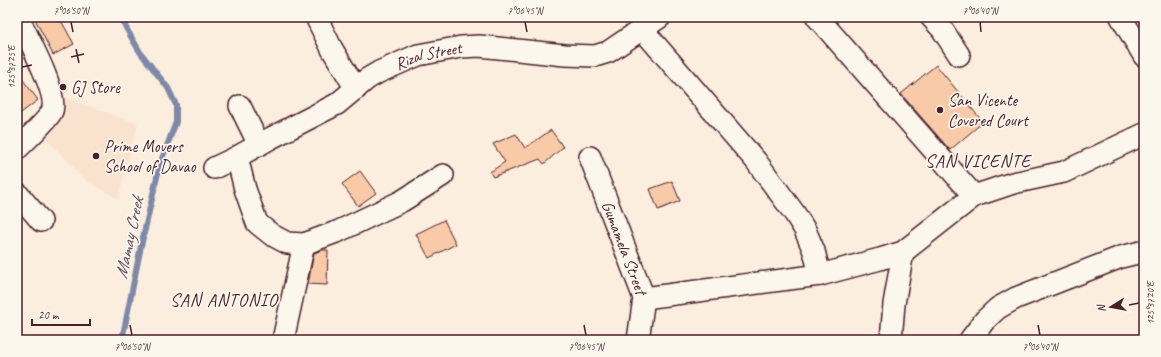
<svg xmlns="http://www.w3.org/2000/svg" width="1161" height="357" viewBox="0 0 1161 357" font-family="Caveat,sans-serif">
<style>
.built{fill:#fae3ce}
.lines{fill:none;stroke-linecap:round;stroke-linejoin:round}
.stream{stroke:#7e89a8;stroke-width:6}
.building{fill:#f9caa8;stroke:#4a1f2b}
.minor-casing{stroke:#4a1f2b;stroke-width:24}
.minor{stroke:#fbf7ec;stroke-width:21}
.ticks{fill:none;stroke:#4a1f2b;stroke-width:1.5}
.poi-dot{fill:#4a1f2b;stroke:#fbf7ec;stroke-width:1.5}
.labels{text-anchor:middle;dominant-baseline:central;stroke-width:3.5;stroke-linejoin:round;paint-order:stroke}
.street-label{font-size:17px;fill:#4a1f2b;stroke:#fbf7ec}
.poi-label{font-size:17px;fill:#4a1f2b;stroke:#fbf7ec;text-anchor:start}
.neighbourhood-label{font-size:18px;letter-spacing:1px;fill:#4a1f2b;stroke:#fbf7ec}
.water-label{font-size:18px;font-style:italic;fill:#604b5f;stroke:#fbf7ec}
.neatline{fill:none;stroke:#4a1f2b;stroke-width:1.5}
.ticks-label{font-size:10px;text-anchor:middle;fill:#4a1f2b}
</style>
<rect width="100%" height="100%" fill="#fbeede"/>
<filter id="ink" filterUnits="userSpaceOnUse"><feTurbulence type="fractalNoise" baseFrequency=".025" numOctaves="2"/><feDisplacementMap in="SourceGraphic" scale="8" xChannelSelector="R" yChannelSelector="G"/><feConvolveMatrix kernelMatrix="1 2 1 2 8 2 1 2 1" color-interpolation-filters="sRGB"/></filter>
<g filter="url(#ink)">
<path class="built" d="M62 96 138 124 118 199 85 180 41 133 61 111Z"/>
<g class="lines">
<path class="stream" d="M121 17 126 28 140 52 168 88 176 105V122L160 164 141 246 122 340"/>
</g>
<path class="building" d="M34 17H59L74 44 53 55Z
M936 65 983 122 950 150 901 94Z
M17 72 38 100 17 116Z
M551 130 563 147 544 164 540 159 493 177 490 172 505 162 493 144 516 134 525 148Z
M360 171 376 193 358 206 342 184Z
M672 181 680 201 658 210 650 189Z
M444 220 456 244 429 258 416 234Z
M322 250H328L327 285 308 284 314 253Z"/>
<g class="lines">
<defs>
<g id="minor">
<path d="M316 17 332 49 356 89"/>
<path d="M817 17 974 196"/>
<path d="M931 17 942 29 959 55"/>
<path d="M1121 17 1144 56"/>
<path d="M642 29 756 161 795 214 805 230 814 251 820 275"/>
<path d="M240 106 259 145"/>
<path d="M17 149C24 142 49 119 52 111 59 94 26 34 18 17"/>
<path d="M237 157 245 189 257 223 272 235 287 243 304 244 339 231 402 201 443 175"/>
<path id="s1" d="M590 157 644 298 638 340"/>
<path id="s2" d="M214 168 237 157 271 138 337 104 367 79 379 72 418 55 461 47 479 46 565 55 595 56 608 52 660 17"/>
<path d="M17 193 41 221"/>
<path d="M644 298 820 275 880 259 903 252 974 196 1013 183 1064 172 1144 134"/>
<path d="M283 340 304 244"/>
<path d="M891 340 894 304 903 252"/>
<path d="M970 340 985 320 998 308 1016 298 1121 257 1141 252 1144 253"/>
</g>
</defs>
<use href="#minor" class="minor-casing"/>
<use href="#minor" class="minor"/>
</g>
</g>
<path class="ticks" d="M71 22 73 32M525 22 527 32M980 22 981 32M76 49 79 63M71 57 84 54M22 67 32 65M1129 305 1139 303M130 325 132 335M584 325 586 335M1038 325 1040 335"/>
<g class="poi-dot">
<circle cx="63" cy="87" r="4"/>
<circle cx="940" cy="110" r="4"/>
<circle cx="96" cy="156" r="4"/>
</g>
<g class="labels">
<g class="street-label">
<text stroke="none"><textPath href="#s2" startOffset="244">Rizal Street</textPath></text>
<text stroke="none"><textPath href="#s1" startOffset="97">Gumamela Street</textPath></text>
</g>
<g class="poi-label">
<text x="71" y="87">GJ Store</text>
<text x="948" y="100">San Vicente<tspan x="948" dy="20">Covered Court</tspan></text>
<text x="104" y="146">Prime Movers<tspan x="104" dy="20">School of Davao</tspan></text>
</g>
<g class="neighbourhood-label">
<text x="978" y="161">SAN VICENTE</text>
<text x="224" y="300">SAN ANTONIO</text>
</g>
<g class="water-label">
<text transform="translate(129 238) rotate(-78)">Mamay Creek</text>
</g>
</g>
<rect width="1161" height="357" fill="none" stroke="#fbf7ec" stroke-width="44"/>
<g transform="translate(1111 307) rotate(259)" stroke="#fbf7ec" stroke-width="3" paint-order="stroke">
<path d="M0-3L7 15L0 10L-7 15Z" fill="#4a1f2b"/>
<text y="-6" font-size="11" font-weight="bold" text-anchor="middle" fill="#4a1f2b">N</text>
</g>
<path d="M32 319v6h58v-6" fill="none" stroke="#4a1f2b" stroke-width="2"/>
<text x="38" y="319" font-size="12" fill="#4a1f2b" stroke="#fbf7ec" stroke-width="3" paint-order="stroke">20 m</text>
<rect x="22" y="22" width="1117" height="313" class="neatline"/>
<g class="ticks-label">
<text x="71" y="14">7°06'50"N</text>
<text x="525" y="14">7°06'45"N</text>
<text x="980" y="14">7°06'40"N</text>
<text transform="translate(11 67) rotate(-90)" y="4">125°37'25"E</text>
<text transform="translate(1150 303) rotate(-90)" y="4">125°37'20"E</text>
<text x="132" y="350">7°06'50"N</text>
<text x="586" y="350">7°06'45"N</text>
<text x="1040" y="350">7°06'40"N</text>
</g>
</svg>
